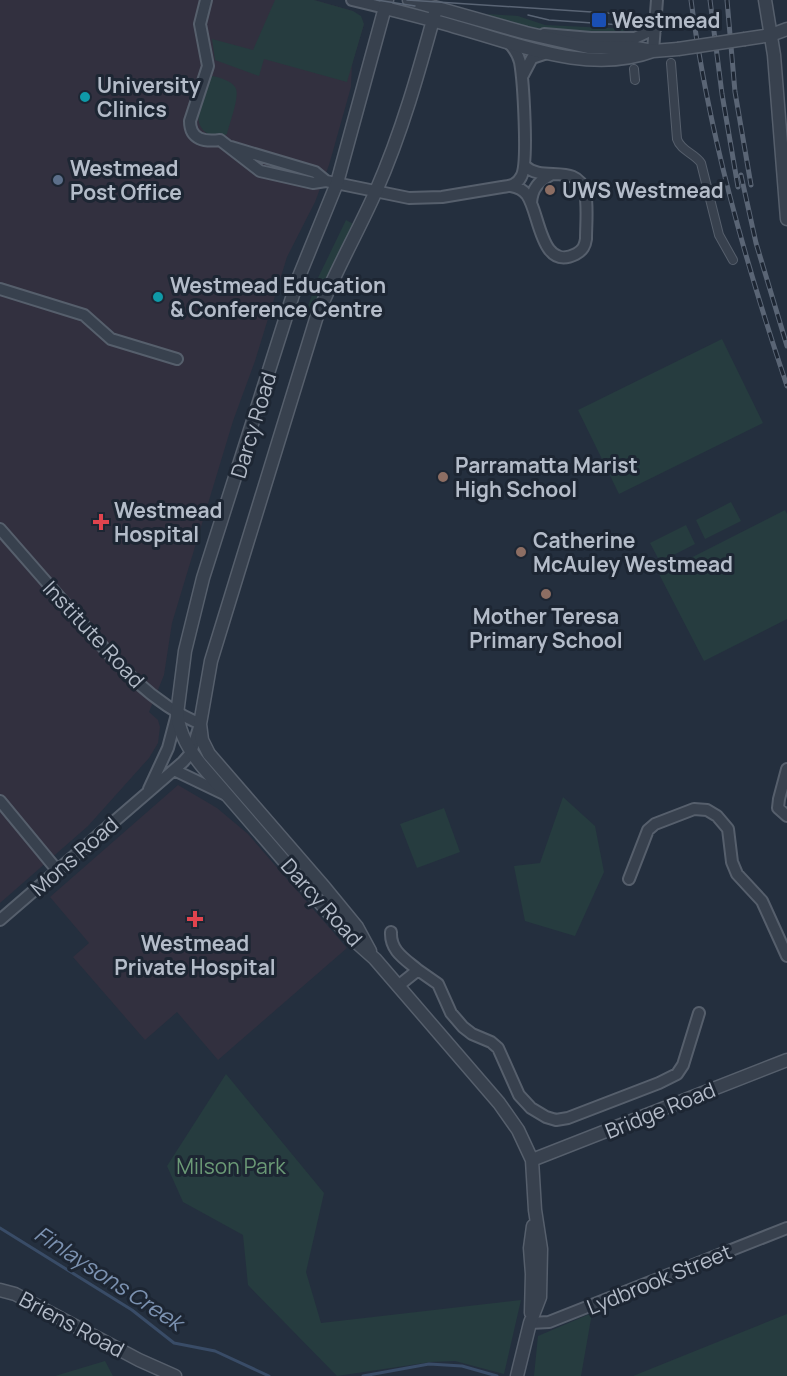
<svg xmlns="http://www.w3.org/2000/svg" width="787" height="1376" viewBox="0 0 787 1376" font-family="Manrope,sans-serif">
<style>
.medical{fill:#32303f}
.green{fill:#263c3f}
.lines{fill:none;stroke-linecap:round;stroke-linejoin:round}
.stream{stroke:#394c67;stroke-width:3}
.pedestrian-casing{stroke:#565f6c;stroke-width:10}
.minor-casing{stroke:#565f6c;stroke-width:14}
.tertiary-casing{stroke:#565f6c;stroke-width:15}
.pedestrian{stroke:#38414e;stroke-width:8}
.minor{stroke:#38414e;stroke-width:10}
.tertiary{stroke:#38414e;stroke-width:12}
.tram{stroke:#5a6575;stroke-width:1.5}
.rail-casing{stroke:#5a6575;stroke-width:5}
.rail{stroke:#1d2633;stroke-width:3;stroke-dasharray:9;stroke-linecap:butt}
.tertiary-bridge-casing{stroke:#565f6c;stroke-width:15;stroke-linecap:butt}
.tertiary-bridge{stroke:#38414e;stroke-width:12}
.transit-dot{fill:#1a4fb4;stroke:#1d2633;stroke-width:2}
.culture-dot{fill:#0f9aa8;stroke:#1d2633;stroke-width:2}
.service-dot{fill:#5c6f8a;stroke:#1d2633;stroke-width:2}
.education-dot{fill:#8d6e63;stroke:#1d2633;stroke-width:2}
.health-dot{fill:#e0444e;stroke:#1d2633;stroke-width:2}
.labels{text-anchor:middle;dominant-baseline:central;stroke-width:6;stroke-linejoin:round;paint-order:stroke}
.poi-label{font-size:21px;font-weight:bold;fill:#b4bcc9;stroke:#1d2633;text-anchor:start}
.street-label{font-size:21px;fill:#b4bcc9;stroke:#1d2633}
.park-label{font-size:21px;fill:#6b9a76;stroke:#1d2633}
.water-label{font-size:22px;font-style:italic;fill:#7c92b1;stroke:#1d2633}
</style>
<rect width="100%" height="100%" fill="#242f3e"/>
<path class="medical" d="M0 0H314L353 11 364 24 352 64 351 87 329 165 315 202 287 257 255 361 233 421 172 623 164 675 149 712 158 720 160 727 158 743 149 758 88 826 0 903Z
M178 785 217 808 248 834 347 948 218 1060 177 1012 145 1040 73 957 89 943 50 897Z"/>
<path class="green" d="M275 0H314L353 11 361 16 364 24 347 82 264 59 259 76 215 60 212 39 253 50Z
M488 14 518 16 545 25 629 29V37L561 33 494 19Z
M213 76C220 78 230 80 235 87 241 94 229 124 227 134 220 138 215 138 208 134 189 123 203 96 207 79Z
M346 220 355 225 324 282 317 299 305 315 317 280Z
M722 339 763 423 619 494 578 410Z
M731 502 741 521 705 539 696 520Z
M785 510 787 514V619L704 661 659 574Z
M686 525 695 544 660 562 650 543Z
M563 797 595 826 604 872 575 936 525 921 514 866 540 863Z
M444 808 460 852 417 868 400 824Z
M226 1074 324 1193 306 1272 321 1323 521 1300 504 1374 455 1361 431 1362 337 1376 248 1285 243 1235 183 1202 167 1166Z
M592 1313 581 1376H534L538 1336Z
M787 1314V1376H633Z
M105 1361 113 1376H55Z"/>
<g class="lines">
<path class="stream" d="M0 1228 132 1310 174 1343 215 1351 269 1376
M363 1376 429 1364 462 1366 497 1376"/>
<defs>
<path id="pedestrian" d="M671 63 677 139C681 151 694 153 701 163L719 235 733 260
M634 69 635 80"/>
<path id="minor" d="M206 0 200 24 208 66 190 121C190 140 205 142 220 140L260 171 313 183 326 181 409 198 442 197 502 187C510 186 517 185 521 177 529 165 523 79 520 62 518 54 514 48 508 42
M352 0 385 8
M544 34 591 38H635L656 28
M653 51 657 0
M522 77 532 58 547 53
M231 147 315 172 326 181
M511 186C517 187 523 189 527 195 540 213 540 272 576 254 583 250 585 246 586 239 586 224 588 206 585 192 577 162 542 183 525 166
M531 203C532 188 539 181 552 174
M0 289 84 315 111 339 177 359
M0 529C25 558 51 587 76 616 113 659 147 701 200 724L191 753 183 762 0 920
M787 769 779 799 778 808 787 816
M174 770 226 795
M149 789 168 748 177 714
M0 801 57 870
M629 879 648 830 655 824 694 809 707 810 717 816 728 829 732 862 737 874 762 901 787 956
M391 932C390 951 405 959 418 970
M398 986 418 970 438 984 451 1013 463 1027 472 1034 491 1042 498 1048 519 1095 531 1108 546 1117 556 1120 568 1118 659 1083 677 1074 683 1065 699 1013
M530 1323 549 1322 787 1228"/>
<path id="tertiary" d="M387 0 337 183 298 279 203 578 185 651 177 714C180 735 189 750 202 766L348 935 375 959 499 1103 518 1130 532 1160 535 1210 541 1249 540 1297 530 1323 517 1376
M409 0 526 33 588 47 636 48 653 51 678 49
M765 0 774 55 787 219
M385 8C409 14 433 20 456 27 518 44 589 75 653 51
M745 39 771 35 787 29
M370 951 357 927 325 888 209 754 202 740 200 724 211 661 316 319C333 275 357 234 376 191 402 132 419 71 436 9
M532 1160 787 1060
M0 1290 15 1294 139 1360 175 1376
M531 1313 532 1274 530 1248 533 1226"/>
</defs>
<use href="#pedestrian" class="pedestrian-casing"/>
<use href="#minor" class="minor-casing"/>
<use href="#tertiary" class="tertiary-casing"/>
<use href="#pedestrian" class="pedestrian"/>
<use href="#minor" class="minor"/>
<use href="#tertiary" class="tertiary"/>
<path class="tram" d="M377 0 415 6
M407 0 622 14
M528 15 549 20 622 25"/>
<defs>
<path id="rail" d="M691 0C708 131 745 261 787 386
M710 0 722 94 738 187
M727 0 735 92 751 185
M741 175 756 243 787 346"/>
</defs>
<use href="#rail" class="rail-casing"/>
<use href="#rail" class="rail"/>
<defs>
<path id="tertiary-bridge" d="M678 49 745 39"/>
</defs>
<use href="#tertiary-bridge" class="tertiary-bridge-casing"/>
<use href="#tertiary-bridge" class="tertiary-bridge"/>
</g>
<rect class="transit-dot" x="591" y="12" width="16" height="16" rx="3"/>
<g class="culture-dot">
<circle cx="85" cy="97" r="6"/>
<circle cx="158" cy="297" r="6"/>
</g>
<circle class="service-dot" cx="58" cy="180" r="6"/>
<g class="education-dot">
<circle cx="550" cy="190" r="6"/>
<circle cx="443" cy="477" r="6"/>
<circle cx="521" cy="552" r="6"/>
<circle cx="546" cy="594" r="6"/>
</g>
<g class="health-dot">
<path d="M98 513h6v6h6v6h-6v6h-6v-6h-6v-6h6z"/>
<path d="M192 910h6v6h6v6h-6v6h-6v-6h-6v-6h6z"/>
</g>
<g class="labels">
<g class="poi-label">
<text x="612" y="20">Westmead</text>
<text x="97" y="85">University<tspan x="97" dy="24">Clinics</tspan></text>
<text x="70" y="168">Westmead<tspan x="70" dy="24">Post Office</tspan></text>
<text x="562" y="190">UWS Westmead</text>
<text x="170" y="285">Westmead Education<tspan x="170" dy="24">&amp; Conference Centre</tspan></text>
<text x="455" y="465">Parramatta Marist<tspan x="455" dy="24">High School</tspan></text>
<text x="114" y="510">Westmead<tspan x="114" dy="24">Hospital</tspan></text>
<text x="533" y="540">Catherine<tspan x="533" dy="24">McAuley Westmead</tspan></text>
<text x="546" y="616" text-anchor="middle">Mother Teresa<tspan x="546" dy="24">Primary School</tspan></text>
<text x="195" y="943" text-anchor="middle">Westmead<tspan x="195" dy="24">Private Hospital</tspan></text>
</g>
<g class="street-label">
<text transform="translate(253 425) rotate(-73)">Darcy Road</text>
<text transform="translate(94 634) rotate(47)">Institute Road</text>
<text transform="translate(74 856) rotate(-41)">Mons Road</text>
<text transform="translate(322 902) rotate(48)">Darcy Road</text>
<text transform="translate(660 1110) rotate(-22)">Bridge Road</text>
<text transform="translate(659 1279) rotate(-22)">Lydbrook Street</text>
<text transform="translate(72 1324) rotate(28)">Briens Road</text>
</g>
<g class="park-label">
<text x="231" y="1166">Milson Park</text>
</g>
<g class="water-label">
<text transform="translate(109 1278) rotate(33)">Finlaysons Creek</text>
</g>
</g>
</svg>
